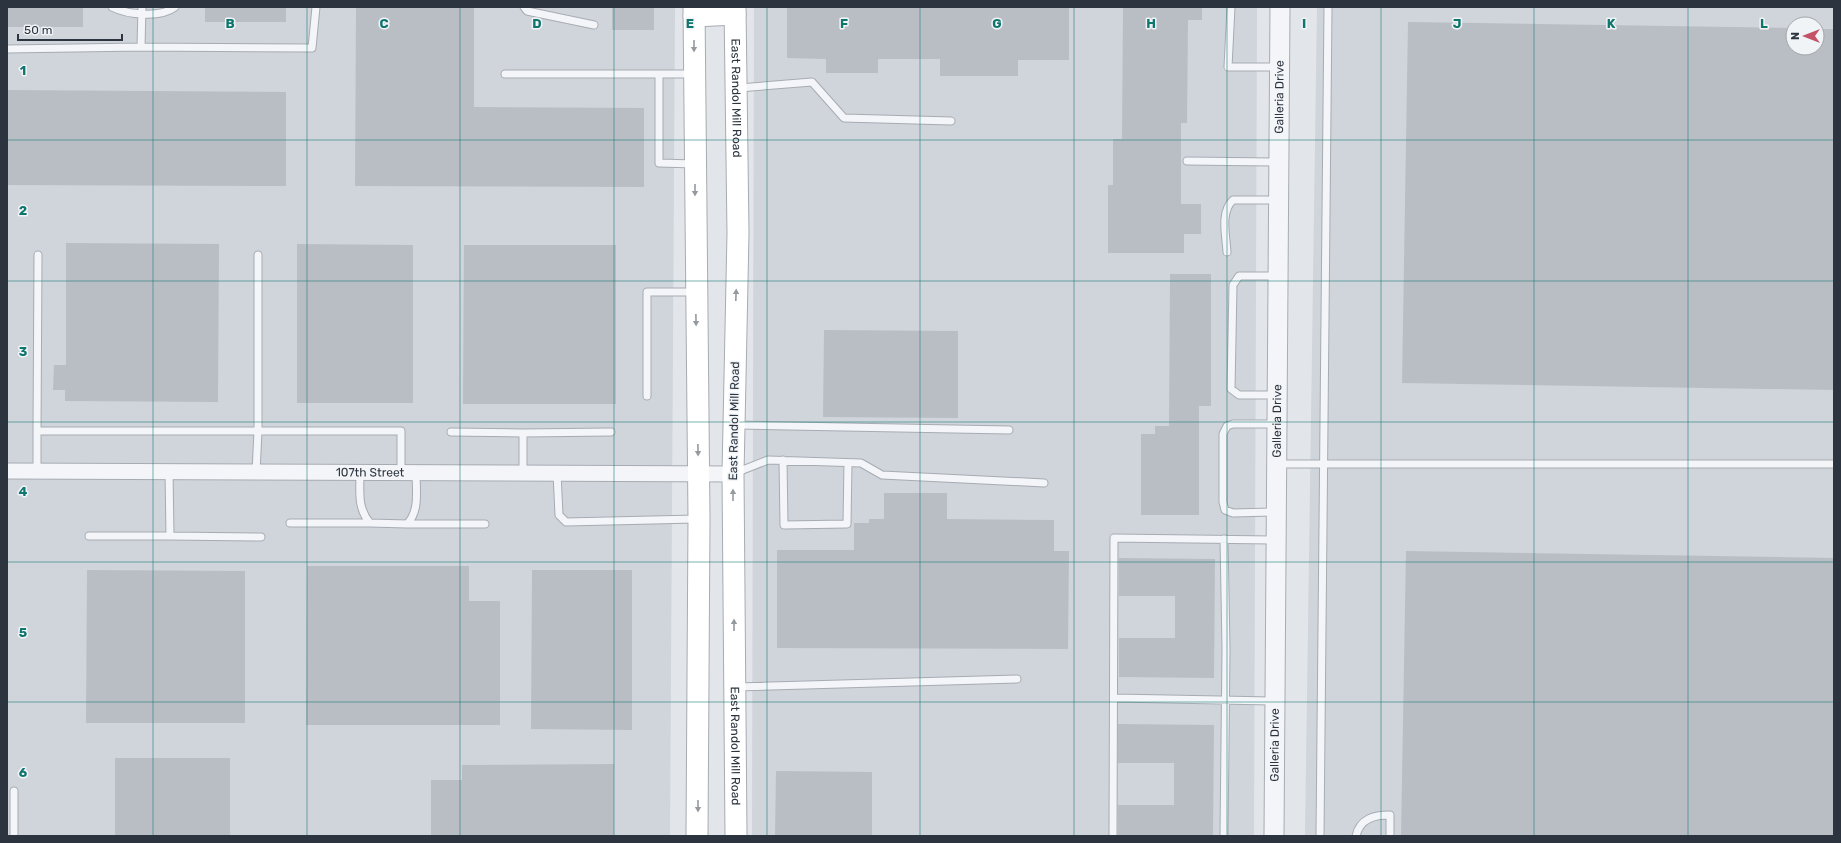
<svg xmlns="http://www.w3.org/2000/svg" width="1841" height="843" viewBox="0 0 1841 843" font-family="Rubik,sans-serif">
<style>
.built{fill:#d0d4db;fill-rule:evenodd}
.building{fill:#b9bec5}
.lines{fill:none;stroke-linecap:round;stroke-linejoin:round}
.service-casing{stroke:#a7acb3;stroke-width:9}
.minor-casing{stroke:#a7acb3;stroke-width:17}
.tertiary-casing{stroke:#a7acb3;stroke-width:21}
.secondary-casing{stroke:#a7acb3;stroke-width:23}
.service{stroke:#f4f5f8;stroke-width:7}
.minor{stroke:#f4f5f8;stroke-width:15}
.tertiary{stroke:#f4f5f8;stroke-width:19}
.secondary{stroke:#fff;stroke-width:21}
.oneway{fill:#959a9f}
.grid{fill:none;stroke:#0f766e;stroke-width:1;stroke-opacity:0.55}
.labels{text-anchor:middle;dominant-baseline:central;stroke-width:3;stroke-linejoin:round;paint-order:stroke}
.street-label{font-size:12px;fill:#2b343f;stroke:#f1f4f7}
.grid-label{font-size:13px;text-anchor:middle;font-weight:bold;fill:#0f766e;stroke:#f1f4f7;stroke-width:3;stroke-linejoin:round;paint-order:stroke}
</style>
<rect width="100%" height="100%" fill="#e2e5e9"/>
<path class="built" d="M7 7H675L670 836H7Z
M754 7H1257L1254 836H752Z
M1317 7H1834V836H1305ZM1793 24H1817V48H1793Z"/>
<path class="building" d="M7 7H83V27H7Z
M205 7H286V22H205Z
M356 7H474V107L644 108V187L355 186Z
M612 7H654V30H612Z
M787 7H1069V60H1018V76H940V59H878V73H826V59L787 58Z
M1123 7H1202V20H1188L1187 123H1181V204H1201V234H1184V253H1108V185H1113V139H1122Z
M1408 22 1793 28V48H1817V29H1834V390L1402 383Z
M7 90 286 92V186L7 185Z
M66 243 219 244 218 402 65 401V390H53L54 365H66Z
M297 244 413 245V403H297Z
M464 245H616V404H463Z
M1170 274H1211V406H1199V515H1141V434H1155V426H1169Z
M824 330 958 331V418L823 417Z
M884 493H947V519L1054 520V551H1069L1068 649 777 648V550H854V523H869V519H884Z
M1406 551 1834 558V836H1401Z
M1119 558 1215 559 1214 678 1119 677V638H1175V596H1119Z
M307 566H469V601H500V725H306Z
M87 570 245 571V723H86Z
M532 570H632V730L531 729Z
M1118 724 1214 725 1213 836H1118V805H1174V763H1118Z
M115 758H230V836H115Z
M614 764V836H431V780H462V765Z
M776 771 872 772V836H775Z"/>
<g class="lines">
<defs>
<path id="service" d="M112 7C128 15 161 18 175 7
M142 7 141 47 312 48 316 7
M524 7 527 11 594 25
M1231 7 1228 67H1279
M7 49 141 47
M505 74H692
M659 74V163L695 164
M739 88 812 82 844 118 951 121
M1187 161 1278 162
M1227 252C1226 235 1220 212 1233 200H1278
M1277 395H1239L1231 389 1233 285 1239 276H1278
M647 396V292H696
M1275 424H1233L1227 426 1223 434V502L1225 510 1233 513 1276 512
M737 425 1009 430
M37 431 38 255
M451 432 523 433V473
M523 433 611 432
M783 460 784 525 847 524 848 463
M1278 464H1834
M37 471V431H401V472
M169 471 170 536 261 537
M256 472 258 431V255
M360 472C360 491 357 508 370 523L407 524C420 511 416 490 416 473
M557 473 559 515 566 522 696 519
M735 473 768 460 861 463 882 475 1044 483
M290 523H370
M407 524H485
M89 536H170
M736 687 1017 679
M1114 698 1274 701
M14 791V836
M1113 836 1114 538 1276 540
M1224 836 1226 649 1224 539
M1320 836 1328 7
M1356 836C1360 818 1375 815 1390 815V836"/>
<g id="minor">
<path id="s1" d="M7 471 733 474"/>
</g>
<g id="tertiary">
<path id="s2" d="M1274 836 1280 7"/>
</g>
<g id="secondary">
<path d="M694 7 699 519 697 836"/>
<path id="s3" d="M735 7 738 233 733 474 736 836"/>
<path d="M694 16 735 14"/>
</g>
</defs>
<use href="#service" class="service-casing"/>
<use href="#minor" class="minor-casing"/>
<use href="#tertiary" class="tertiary-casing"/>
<use href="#secondary" class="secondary-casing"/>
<use href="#service" class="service"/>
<use href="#minor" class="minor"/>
<use href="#tertiary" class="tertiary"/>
<use href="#secondary" class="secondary"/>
</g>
<defs><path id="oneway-solid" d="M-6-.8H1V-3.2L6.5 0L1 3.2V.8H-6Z"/></defs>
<g class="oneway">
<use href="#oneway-solid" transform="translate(694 46) rotate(90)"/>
<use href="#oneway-solid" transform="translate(695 190) rotate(90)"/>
<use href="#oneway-solid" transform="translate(736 295) rotate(-88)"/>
<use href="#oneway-solid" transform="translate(696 320) rotate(89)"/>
<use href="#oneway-solid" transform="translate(698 450) rotate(89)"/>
<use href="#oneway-solid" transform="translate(733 495) rotate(-90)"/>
<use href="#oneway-solid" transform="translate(734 625) rotate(-90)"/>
<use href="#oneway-solid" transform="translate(698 806) rotate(90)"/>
</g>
<path class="grid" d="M153 7V836M307 7V836M460 7V836M614 7V836M767 7V836M920 7V836M1074 7V836M1227 7V836M1381 7V836M1534 7V836M1688 7V836M7 140H1834M7 281H1834M7 422H1834M7 562H1834M7 702H1834"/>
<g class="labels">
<g class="street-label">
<text stroke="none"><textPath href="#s3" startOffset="91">East Randol Mill Road</textPath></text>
<text stroke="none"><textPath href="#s2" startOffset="739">Galleria Drive</textPath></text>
<text transform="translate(734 421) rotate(-89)">East Randol Mill Road</text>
<text stroke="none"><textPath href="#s2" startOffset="415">Galleria Drive</textPath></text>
<text stroke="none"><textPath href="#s1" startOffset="363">107th Street</textPath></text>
<text stroke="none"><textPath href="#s3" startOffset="739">East Randol Mill Road</textPath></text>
<text stroke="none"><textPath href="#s2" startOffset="91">Galleria Drive</textPath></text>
</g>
</g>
<g class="grid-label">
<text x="230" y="28">B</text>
<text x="384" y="28">C</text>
<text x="537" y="28">D</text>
<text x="690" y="28">E</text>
<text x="844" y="28">F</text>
<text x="997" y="28">G</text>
<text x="1151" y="28">H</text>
<text x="1304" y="28">I</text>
<text x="1457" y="28">J</text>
<text x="1611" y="28">K</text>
<text x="1764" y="28">L</text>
<text x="23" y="75">1</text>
<text x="23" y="215">2</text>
<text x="23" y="356">3</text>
<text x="23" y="496">4</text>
<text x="23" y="637">5</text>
<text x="23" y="777">6</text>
</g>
<rect width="1841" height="843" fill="none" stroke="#2b343f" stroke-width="16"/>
<g transform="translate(1805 36) rotate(270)"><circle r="19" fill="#f1f4f7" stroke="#a2a7ad"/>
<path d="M0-3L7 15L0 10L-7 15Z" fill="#c35269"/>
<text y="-6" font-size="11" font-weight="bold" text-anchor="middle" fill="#2b343f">N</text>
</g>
<path d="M18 34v6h104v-6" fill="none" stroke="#2b343f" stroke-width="2"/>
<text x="24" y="34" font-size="12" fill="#2b343f" stroke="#f1f4f7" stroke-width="3" paint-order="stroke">50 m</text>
</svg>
